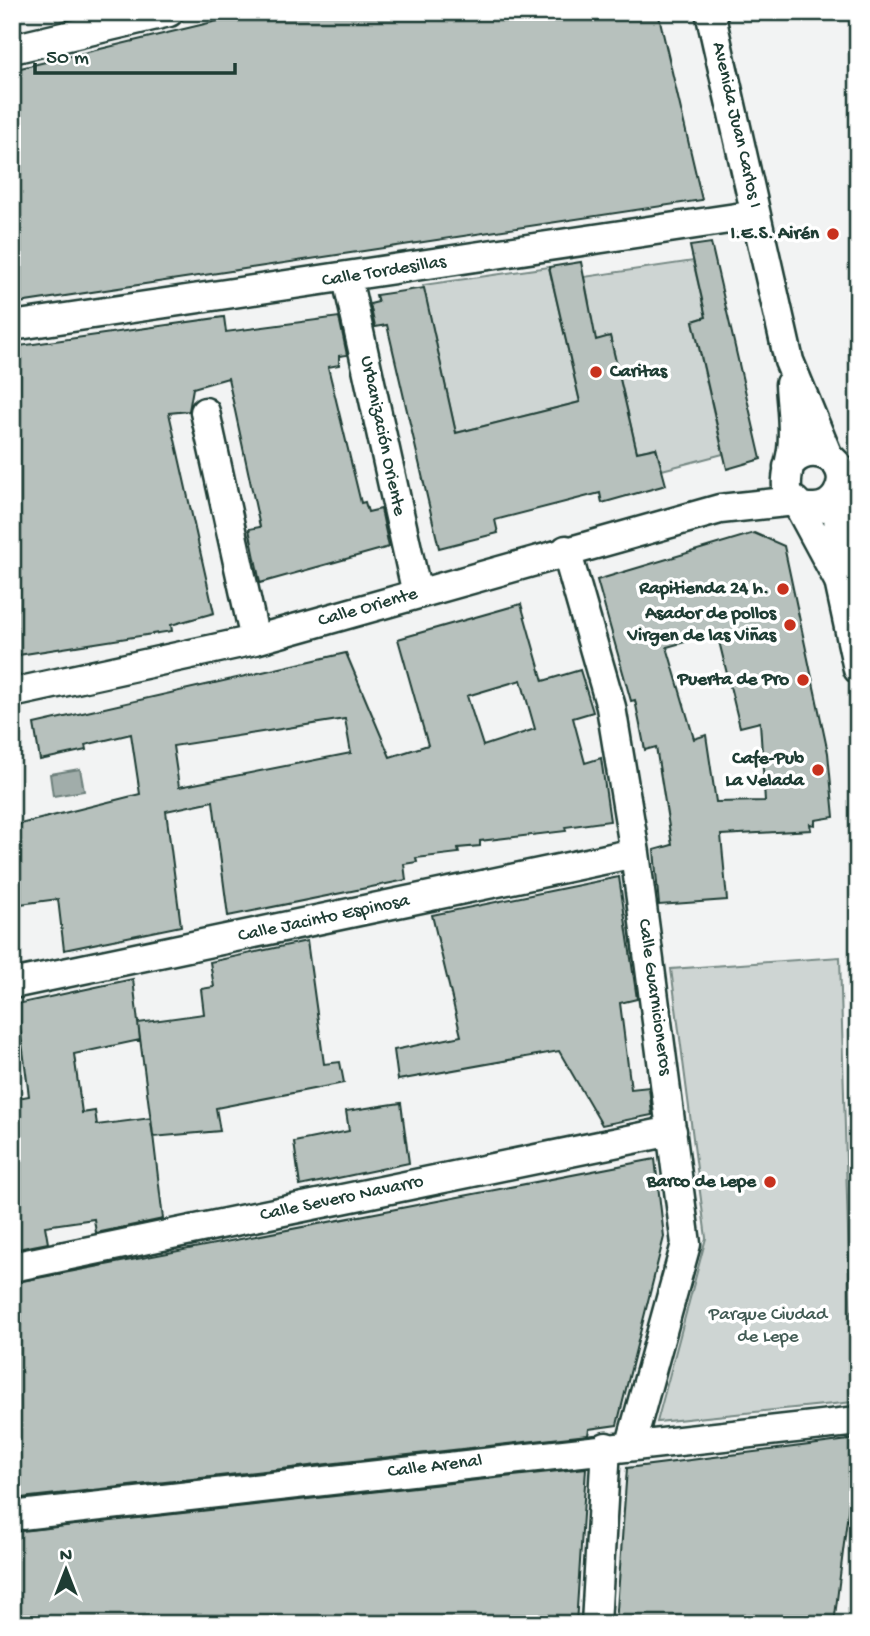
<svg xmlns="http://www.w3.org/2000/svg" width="870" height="1636" viewBox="0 0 870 1636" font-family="'Gochi Hand',sans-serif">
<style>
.green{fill:#ced5d3;stroke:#768984;stroke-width:2}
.water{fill:#a1adaa;stroke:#6d807b;stroke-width:2}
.building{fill:#b7c1bd;stroke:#1f3d34;stroke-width:2;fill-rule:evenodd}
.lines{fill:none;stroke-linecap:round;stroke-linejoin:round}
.minor-casing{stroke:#1f3d34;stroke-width:33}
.minor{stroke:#fff;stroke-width:28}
.poi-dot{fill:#c8321e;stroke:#fff;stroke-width:2.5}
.labels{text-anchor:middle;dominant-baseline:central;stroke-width:7;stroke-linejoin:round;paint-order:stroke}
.street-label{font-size:19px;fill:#1f3d34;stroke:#fff}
.poi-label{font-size:19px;font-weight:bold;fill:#1f3d34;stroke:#fff;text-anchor:end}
.park-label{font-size:19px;fill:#425b54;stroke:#fff}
</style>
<rect width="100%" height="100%" fill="#f2f3f3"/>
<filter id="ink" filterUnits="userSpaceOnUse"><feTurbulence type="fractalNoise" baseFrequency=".0143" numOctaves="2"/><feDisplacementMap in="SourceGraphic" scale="14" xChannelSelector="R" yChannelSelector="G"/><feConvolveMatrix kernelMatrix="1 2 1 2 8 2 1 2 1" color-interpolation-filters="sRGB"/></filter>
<g filter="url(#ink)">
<path class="green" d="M693 261 706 317 693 321 723 454 662 470 656 448 637 452 610 337 583 343 575 305 589 302 584 277Z
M549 267 580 402 456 433 423 285Z
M840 957 853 1402 657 1422 706 1238 671 969Z"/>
<path class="water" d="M80 769 84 791 53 796 50 774Z"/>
<path class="building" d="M255 12H658L702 200 12 304V70Z
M711 243 761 459 727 469 693 321 706 317 690 246Z
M581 262 596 340 610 336 637 452 656 448 666 485 602 503 600 493 495 520 498 533 439 548 387 325 375 327 370 304 378 302 376 295 424 288 456 433 580 402 549 267Z
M224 317 226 332 339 317 347 355 339 356V365L328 367 361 503 365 502 368 512 381 509 389 547 260 583 249 529 260 527 228 378 193 388 189 411 169 413 214 613 171 625 172 631 12 656V347Z
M754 533 784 546 828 753 834 817 815 820V825L810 824 811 830 721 835 727 900 659 905 654 850 672 845 656 747 645 750 635 700 631 701 597 580ZM717 633 740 727 760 722 765 801 716 802 706 735 694 739 667 647Z
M521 604 543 681 580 670 593 712 573 718 585 763 601 758 610 821 565 827 566 831 480 841V846L458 848 459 853 416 858 417 862 404 864 406 880 228 916 213 801 166 811 181 926 64 950 58 899 12 905V826L140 794 131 734 85 745 86 750 40 760 34 724 346 653 390 757 428 745 398 639ZM521 680 535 729 483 746 467 696ZM345 719 351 753 179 787 173 746Z
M619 877 637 999 620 1003 631 1089 649 1087 652 1115 602 1125 559 1051 398 1080 394 1050 461 1036 432 915Z
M307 941 324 1064 340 1062 344 1083 216 1108 220 1131 153 1137 138 1023 204 1014 201 989 214 987 210 962Z
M133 979 140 1040 74 1054 82 1113 95 1111 97 1125 151 1118 163 1219 96 1233 94 1219 45 1226 48 1243 12 1250V1099L29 1096 17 1004Z
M401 1103 409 1163 300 1186 294 1142 349 1131 346 1111Z
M655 1159 664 1237 617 1425 589 1429 588 1435 12 1499V1283Z
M857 1439 834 1624H616L627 1468Z
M586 1468 576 1624H12V1532Z"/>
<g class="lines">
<defs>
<path id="minor" d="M710 12 789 361 828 456
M12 49 169 12
M347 278 417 594
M12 326 756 215
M205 412 255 640
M788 467C809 435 857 462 837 495 832 503 823 508 814 508 774 509 789 471 792 450 795 429 791 405 790 384
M838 494 839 571
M797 503 839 581 858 669
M566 550 611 707 635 853 686 1244 631 1444
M12 693 255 640 720 509 795 501
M12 984 635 853
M12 1267 672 1131
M12 1516 858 1421
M596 1624 606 1447"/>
</defs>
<use href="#minor" class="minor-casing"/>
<use href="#minor" class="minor"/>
</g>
</g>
<g class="poi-dot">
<circle cx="833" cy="234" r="7"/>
<circle cx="596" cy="372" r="7"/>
<circle cx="783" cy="589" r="7"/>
<circle cx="790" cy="625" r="7"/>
<circle cx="803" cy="680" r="7"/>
<circle cx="818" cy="770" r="7"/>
<circle cx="770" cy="1182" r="7"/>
</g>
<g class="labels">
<g class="street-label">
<text transform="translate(736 125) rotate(77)">Avenida Juan Carlos I</text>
<text transform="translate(384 272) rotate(-9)">Calle Tordesillas</text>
<text transform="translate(382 436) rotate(78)">Urbanización Oriente</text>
<text transform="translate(368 608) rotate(-16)">Calle Oriente</text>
<text transform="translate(324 919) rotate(-12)">Calle Jacinto Espinosa</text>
<text transform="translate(654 997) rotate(82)">Calle Guarnicioneros</text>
<text transform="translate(342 1199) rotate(-12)">Calle Severo Navarro</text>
<text transform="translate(435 1467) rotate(-7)">Calle Arenal</text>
</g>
<g class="poi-label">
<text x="819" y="234">I.E.S. Airén</text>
<text x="610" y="372" text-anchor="start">Caritas</text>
<text x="769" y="589">Rapitienda 24 h.</text>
<text x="776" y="614">Asador de pollos<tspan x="776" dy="22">Virgen de las Viñas</tspan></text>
<text x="789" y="680">Puerta de Pro</text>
<text x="804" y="759">Cafe-Pub<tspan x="804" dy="22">La Velada</tspan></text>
<text x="756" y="1182">Barco de Lepe</text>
</g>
<g class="park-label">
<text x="768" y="1315">Parque Ciudad<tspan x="768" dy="22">de Lepe</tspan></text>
</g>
</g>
<rect width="870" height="1636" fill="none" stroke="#fff" stroke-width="42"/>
<rect x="21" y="21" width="828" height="1594" fill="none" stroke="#1f3d34" stroke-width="2.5" filter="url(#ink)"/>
<g transform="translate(66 1570)" stroke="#ffffff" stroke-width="5" paint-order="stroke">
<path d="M0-5L12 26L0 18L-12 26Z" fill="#1f3d34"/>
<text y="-10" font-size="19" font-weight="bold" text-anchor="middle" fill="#1f3d34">N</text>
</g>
<path d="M35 63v10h200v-10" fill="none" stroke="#1f3d34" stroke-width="3.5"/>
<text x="46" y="63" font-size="21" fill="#1f3d34" stroke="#ffffff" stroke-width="5" paint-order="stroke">50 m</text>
</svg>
